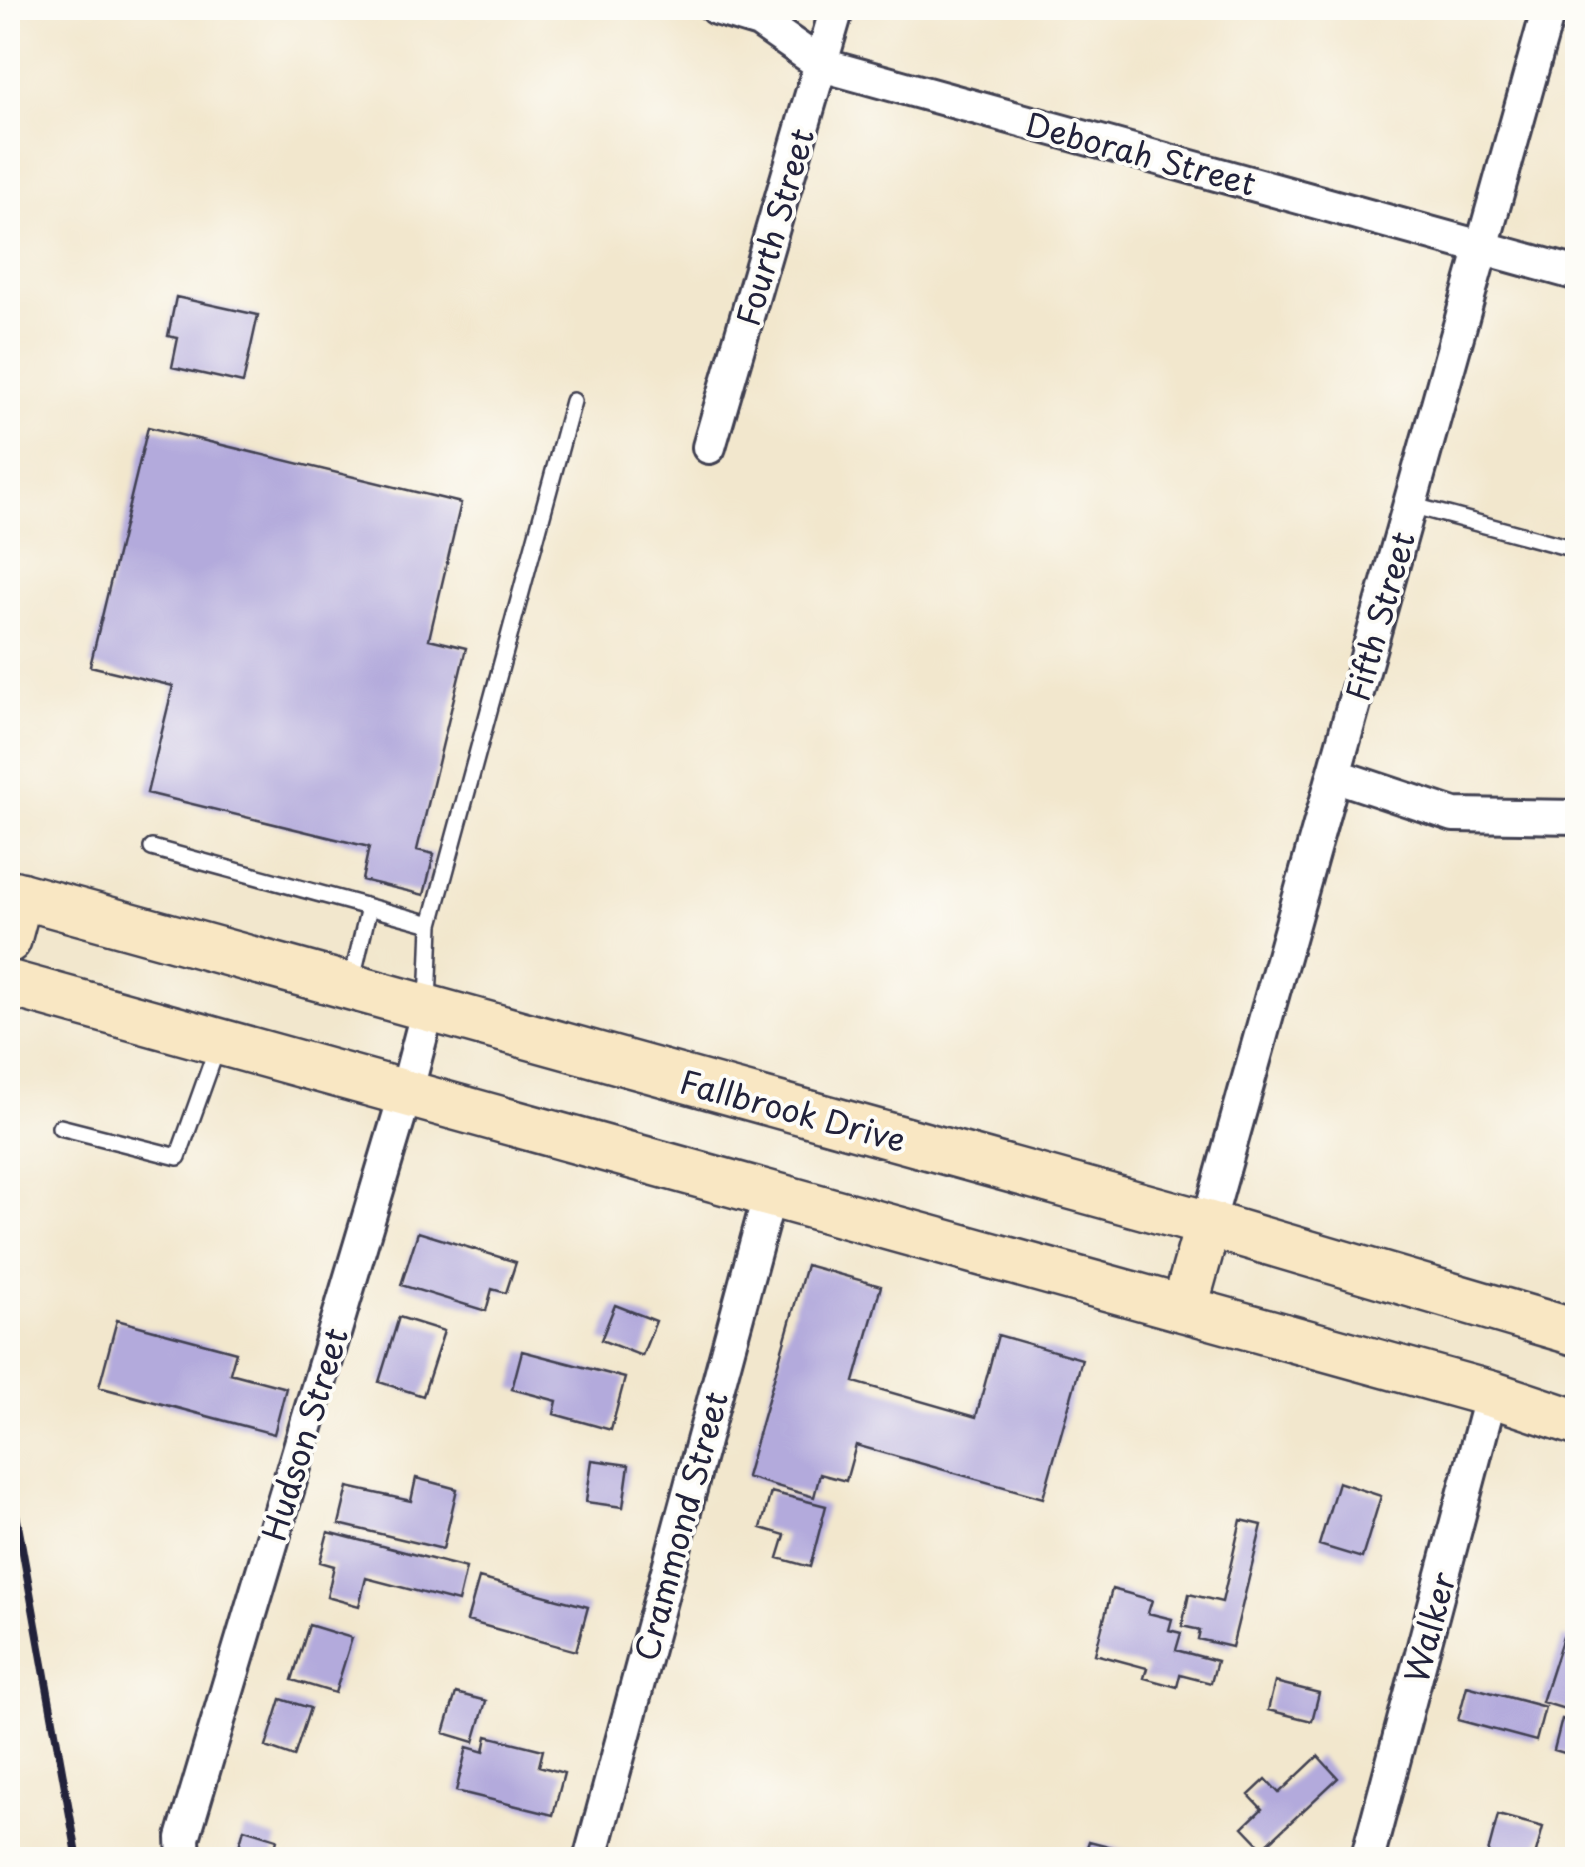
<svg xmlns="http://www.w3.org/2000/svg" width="1585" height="1867" viewBox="0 0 1585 1867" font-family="'Playpen Sans',sans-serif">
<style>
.building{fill:#b3aadc}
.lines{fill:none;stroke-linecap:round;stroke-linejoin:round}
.lane-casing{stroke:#414051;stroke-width:20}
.street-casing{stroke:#414051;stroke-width:38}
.secondary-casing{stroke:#414051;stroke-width:50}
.lane{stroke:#fff;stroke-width:15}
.street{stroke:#fff;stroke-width:32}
.secondary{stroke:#f9e7c3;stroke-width:45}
.rail{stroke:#22223b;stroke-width:8}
.labels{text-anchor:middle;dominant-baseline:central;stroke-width:8;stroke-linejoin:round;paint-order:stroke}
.street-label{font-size:32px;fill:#22223b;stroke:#fdfcf7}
</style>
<rect width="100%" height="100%" fill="#fdfcf7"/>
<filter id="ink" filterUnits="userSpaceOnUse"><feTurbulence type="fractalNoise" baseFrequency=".01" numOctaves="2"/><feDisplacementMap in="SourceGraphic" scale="20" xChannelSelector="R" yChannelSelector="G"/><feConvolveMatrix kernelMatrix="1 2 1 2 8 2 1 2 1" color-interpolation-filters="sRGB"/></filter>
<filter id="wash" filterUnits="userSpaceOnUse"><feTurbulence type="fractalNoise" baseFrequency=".0048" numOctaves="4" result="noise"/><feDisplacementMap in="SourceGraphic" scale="40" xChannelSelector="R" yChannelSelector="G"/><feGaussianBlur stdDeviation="2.25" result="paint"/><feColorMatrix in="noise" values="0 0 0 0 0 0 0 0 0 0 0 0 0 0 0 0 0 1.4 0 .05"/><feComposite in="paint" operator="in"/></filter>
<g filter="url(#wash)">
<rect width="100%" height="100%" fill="#f2e7cd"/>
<g id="blocks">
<path class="building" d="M176 297 258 315 243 383 172 367 178 338 168 336Z
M148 427 461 503 429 639 466 648 417 850 434 854 424 895 362 880 369 847 147 793 173 686 90 666Z
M418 1232 516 1262 506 1293 492 1289 486 1311 401 1285Z
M806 1265 881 1286 854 1382 976 1417 998 1335 1082 1359 1043 1498 856 1445 846 1481 820 1474 814 1497 746 1477Z
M615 1305 656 1321 642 1356 601 1340Z
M399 1317 444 1331 423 1396 379 1382Z
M117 1320 236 1352 230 1373 286 1388 274 1434 99 1387Z
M522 1351 625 1378 611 1430 554 1414 557 1401 512 1389Z
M592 1460 629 1465 623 1507 586 1502Z
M416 1478 457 1489 443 1549 339 1524 348 1487 411 1501Z
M1338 1482 1381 1496 1362 1558 1319 1545Z
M771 1492 826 1506 810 1567 778 1558 785 1535 761 1528Z
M1241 1520 1262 1525 1232 1647 1198 1639 1200 1630 1182 1626 1189 1594 1222 1602Z
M328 1532 466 1568 458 1602 366 1578 359 1606 327 1597 334 1566 320 1562Z
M479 1578 588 1607 576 1651 467 1621Z
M1112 1589 1152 1600 1148 1613 1172 1619 1169 1630 1181 1633 1176 1650 1217 1661 1211 1683 1180 1675 1177 1687 1144 1678 1147 1668 1095 1654Z
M309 1625 352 1638 335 1693 292 1680Z
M1563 1637 1578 1642V1713L1542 1702Z
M1275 1682 1319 1693 1312 1721 1268 1710Z
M1467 1686 1545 1707 1536 1741 1458 1720Z
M456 1693 486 1701 474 1742 444 1733Z
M281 1699 310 1708 294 1757 266 1747Z
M1562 1719 1578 1723V1757L1554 1750Z
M487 1736 543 1750 539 1766 564 1773 553 1815 456 1791 467 1747 484 1752Z
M1318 1756 1338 1778 1263 1848 1243 1827 1262 1809 1249 1795 1266 1779 1279 1793Z
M1498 1815 1543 1827 1534 1860H1486Z
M244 1829 277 1839 272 1860H235Z
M1089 1841 1155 1858V1860H1083Z"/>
</g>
</g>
<g filter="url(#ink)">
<use href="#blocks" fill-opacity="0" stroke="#414051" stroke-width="2.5"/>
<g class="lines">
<defs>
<path id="lane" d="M1410 505 1578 550
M152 848 431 924
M351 983 369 907
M428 1005 431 924 573 401
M60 1127 178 1157 218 1045"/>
<path id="street" d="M716 8 759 21 822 65 1578 274
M709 447 837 8
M1334 775 1454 815 1578 817
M1208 1224 1549 8
M184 1860 183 1838 406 1093 428 1009
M590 1860 770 1193
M1367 1860 1491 1394"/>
<path id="secondary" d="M8 892 1208 1224 1578 1333
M8 940 20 895
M8 983 1491 1394 1578 1423
M1184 1309 1208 1224"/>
</defs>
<use href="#lane" class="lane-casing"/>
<use href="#street" class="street-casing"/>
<use href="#secondary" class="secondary-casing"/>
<use href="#lane" class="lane"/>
<use href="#street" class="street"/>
<use href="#secondary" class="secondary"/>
<path class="rail" d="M8 1469 78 1860"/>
</g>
</g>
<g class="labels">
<g class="street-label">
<text transform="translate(1141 153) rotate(15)">Deborah Street</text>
<text transform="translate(774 227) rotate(-74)">Fourth Street</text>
<text transform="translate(1379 616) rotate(-74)">Fifth Street</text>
<text transform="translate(793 1110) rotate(15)">Fallbrook Drive</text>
<text transform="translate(304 1434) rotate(-73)">Hudson Street</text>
<text transform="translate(680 1526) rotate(-75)">Crammond Street</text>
<text transform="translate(1429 1627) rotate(-75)">Walker</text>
</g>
</g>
<rect width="1585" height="1867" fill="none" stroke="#fdfcf7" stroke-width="40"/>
</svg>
